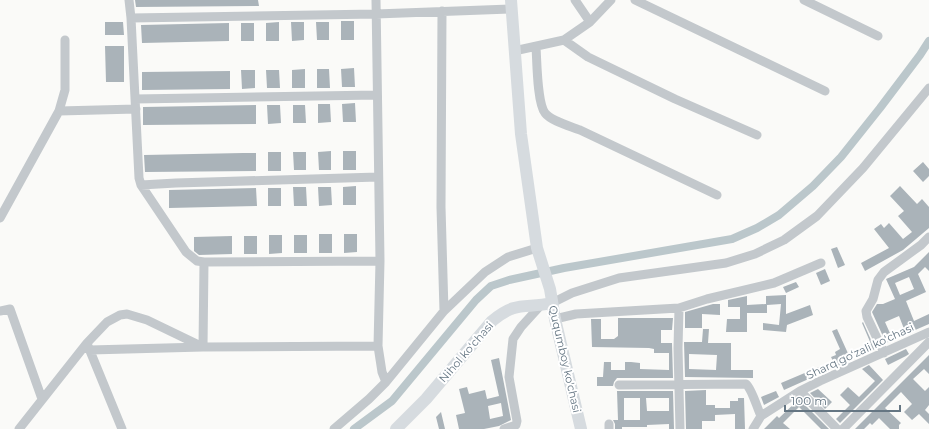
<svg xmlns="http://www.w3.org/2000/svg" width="929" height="429" viewBox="0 0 929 429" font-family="Montserrat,sans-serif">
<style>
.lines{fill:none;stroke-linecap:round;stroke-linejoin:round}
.canal{stroke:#bbc7cb;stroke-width:8}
.building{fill:#aab3b9;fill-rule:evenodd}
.minor{stroke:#c3c8cc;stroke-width:9}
.major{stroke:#d6dbdf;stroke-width:12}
.labels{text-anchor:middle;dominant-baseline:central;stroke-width:4;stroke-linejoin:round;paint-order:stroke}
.street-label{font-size:11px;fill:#657683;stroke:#fff}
</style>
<rect width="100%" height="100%" fill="#fafaf8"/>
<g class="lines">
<path class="canal" d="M354 429 392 401 476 300 491 286 509 280 564 268 732 239 757 228 779 215 813 186 841 157 880 108 920 55 929 41"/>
</g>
<path class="building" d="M135 0H258L259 6 136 7Z
M341 21H354V40H341Z
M105 22H123L124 35H105Z
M279 22V41H266V23Z
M291 22H304V40L292 41Z
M316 22H329V40H317Z
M229 23V41L142 43 141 25Z
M241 23H254V41H241Z
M105 46H124V82H106Z
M354 68 355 87H342L341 69Z
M305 69V88H292V70Z
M317 69H329L330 88H317Z
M241 70H255V88L242 89Z
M266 70H279L280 88H267Z
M230 71V89L142 90V72Z
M355 103 356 122H343L342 104Z
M318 104H330L331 122 318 123Z
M256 105V124L143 125V107Z
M267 105H280L281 123 268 124Z
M293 105H305L306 123H293Z
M331 151V170H319L318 152Z
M343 151H356V170H343Z
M268 152H281V171H268Z
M293 152H306V170H294Z
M243 153H256V171L145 172 144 155Z
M923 162 929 169V176L923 182 913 171Z
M356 186V205H343V187Z
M900 186 917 204 922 199 929 207V228L903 250 865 271 861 263 889 248 874 229 881 224 884 228 889 223 903 239 912 232 898 216 904 211 890 196Z
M293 187H306L307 206H294Z
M318 187H331L332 205 319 206Z
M256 188 257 206 169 208V190Z
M268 188H281V206H268Z
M319 234H332V253H319Z
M344 234H357V252L344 253Z
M269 235H282V253L269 254Z
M294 235H307V253H294Z
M232 236V254L199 255 194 251V237Z
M244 236H257V254H244Z
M837 247 845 265 838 268 831 249Z
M929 252V271L925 267 918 274 926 292 906 301 914 321 929 314V324L906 334 899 316 885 322 893 340 886 343 872 312 877 304H883L895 299 886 279 914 267ZM909 277 914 289 900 295 895 283Z
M825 269 830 281 821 285 816 273Z
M796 282 799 287 786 293 783 287Z
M786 295V314L810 305 813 315 787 325 786 332 763 330V323L779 325 781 304 767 305V313H747V332H726L727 319H740V307H728V300L747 296V305L766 304V296Z
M713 304H720V315L702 314V328H685V312Z
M618 318H673L672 330H661V343H672L673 378H617L614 382 613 386H597V377H603L604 362H611V370H625V362H631L640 363V369L669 370V353H654V349L649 348 592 347 591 319H601V339H614L618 336Z
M863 322 875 349 866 353 863 347 871 344 862 323Z
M703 329H709L708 343H731V370H753V378L685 377 684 342H702ZM689 354 717 355 716 370 689 369Z
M837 329 851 360 784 390 781 383 833 361 831 357 836 355 835 352 840 349 832 331Z
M906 349 909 354 906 356 888 365 885 359Z
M929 355V374L924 369 913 379 925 391 929 387V405L925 410 929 414V424L919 414 912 420 904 412 912 404 901 392 885 408 901 423 899 425V429H890L879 418 872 425 870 423 864 429H855Z
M499 358 511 420 499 426 484 429H459L456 415 465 413 459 389 467 387 469 394 485 390 487 399 499 396 491 360ZM501 403 503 416 490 419 488 406Z
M869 365 883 380 840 423 836 419 850 405 840 395 848 387 859 397 875 381 862 369Z
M818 389 832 402 825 409 810 393Z
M706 390V405H715V408H730V401H738V398H744L745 429H735V414L715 415V421H702V429H686L685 391Z
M617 391H673L674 429H669V424L647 425V427H622V429H615V424L613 420H618ZM624 398H640V420H624ZM646 398H669V411H647Z
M776 391 779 397 764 405 761 397Z
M799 399 829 429H821L799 407 783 423 790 429H764L777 416 779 418Z
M441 412 445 429H439L436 417Z"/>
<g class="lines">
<path class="minor" d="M129 0 131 18 139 178 141 185 186 252 197 261 204 262 380 261
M376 0 380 261 378 346 382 372 386 382
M575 0 590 22
M635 0 825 91
M804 0 878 36
M442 11 441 207 444 311
M131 18 376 14 511 9
M65 40V90L59 111 136 109
M564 40 588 57 675 99 757 135
M536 47C537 61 537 103 545 113 551 121 570 126 580 130 626 152 671 173 717 195
M514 51 564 40 590 22 611 0
M135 99 377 95
M141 185 176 183 378 177
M0 218 59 111
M552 303 572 293 619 278 726 263 755 254 784 240 817 216 863 168 929 88
M679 308 678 348 680 429
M0 311 10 309 42 399
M555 319 576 314 679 308 707 299 774 283 821 263
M88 346 122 429
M90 350 203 347 204 262
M884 353 867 317 866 311 873 299 878 280 884 272 921 245 929 237
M619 385 746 384C752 389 757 408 761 416
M800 391 837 429
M609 424V429
M19 429 87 343 107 322 120 315 127 314 147 320 203 347 378 346
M334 429 369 399 386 382 444 311 485 272 508 257 537 248
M504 429 516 425 517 421 509 377 513 339 521 327 541 305
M753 429 761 416 800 391 820 381 929 332
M843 429 929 342"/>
<path class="major" d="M511 0 521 134 537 248 550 289 555 319 581 429
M396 429 426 399 492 321C517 300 525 309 552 303"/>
</g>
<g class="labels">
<g class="street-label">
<text transform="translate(860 351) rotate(-25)">Sharq goʻzali koʻchasi</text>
<text transform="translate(466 352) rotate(-49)">Nihol koʻchasi</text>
<text transform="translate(565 359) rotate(77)">Ququmboy ko'chasi</text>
</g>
</g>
<path d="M785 405v6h115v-6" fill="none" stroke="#657683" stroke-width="2"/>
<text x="791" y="405" font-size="12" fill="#657683" stroke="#ffffff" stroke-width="3" paint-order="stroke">100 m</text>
</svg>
